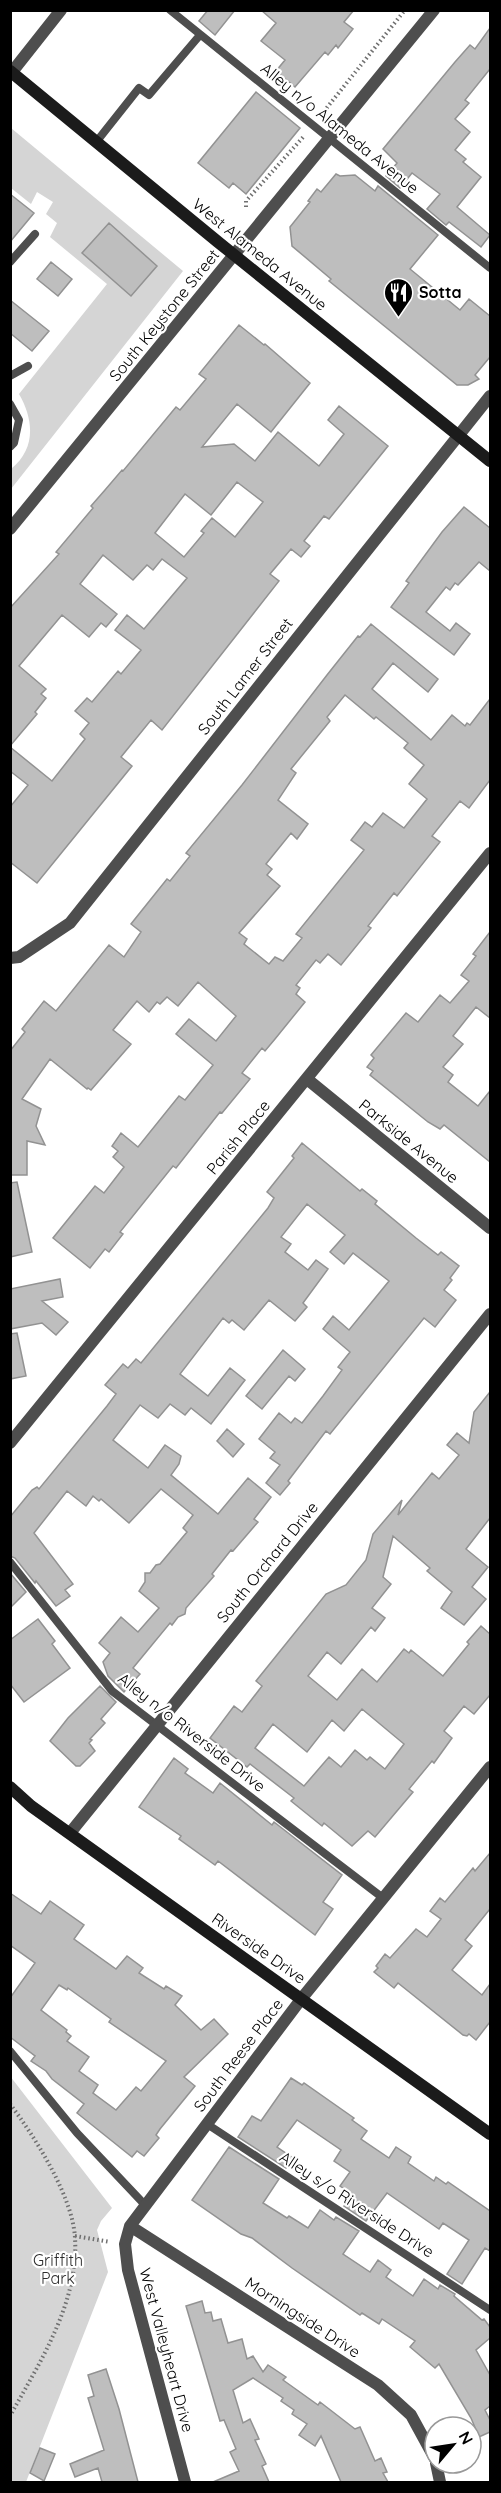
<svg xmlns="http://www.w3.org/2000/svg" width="501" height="2493" viewBox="0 0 501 2493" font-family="Quicksand,sans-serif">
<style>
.green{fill:#d5d5d5}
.building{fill:#bebebe;stroke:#929292;stroke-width:1.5;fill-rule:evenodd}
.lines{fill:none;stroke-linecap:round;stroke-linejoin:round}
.path{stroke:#707070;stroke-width:4;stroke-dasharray:1.5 3;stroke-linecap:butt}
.service{stroke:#4e4e4e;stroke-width:8}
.minor{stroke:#4e4e4e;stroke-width:12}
.secondary{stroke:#1b1b1b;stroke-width:12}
.labels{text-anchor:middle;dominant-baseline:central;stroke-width:4.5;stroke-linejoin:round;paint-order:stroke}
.street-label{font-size:16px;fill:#000;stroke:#fff}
.poi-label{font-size:16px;font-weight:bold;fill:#000;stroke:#fff;text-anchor:start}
.park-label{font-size:16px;fill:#2c2c2c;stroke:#fff}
</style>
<rect width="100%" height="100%" fill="#fff"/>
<path class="green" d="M11 128 183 271 11 489V469C36 449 34 420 19 394L107 284 50 237 57 223 46 214 53 202 37 192 31 204 11 188Z
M10 2076 112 2208 101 2221 97 2230 108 2272 26 2482H10Z"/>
<path class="building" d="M208 10H235L215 35 199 21Z
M261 10H354L344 22 353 29 338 48 336 45 328 55 325 52 295 87 276 71 285 60 261 41 276 23Z
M490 28V69L465 100 469 103 455 119 470 132 455 150 466 159 463 162 481 177 457 207 490 235 481 247 449 222 446 225 427 209 440 194 412 173 400 188 386 176 397 163 383 149 455 62 470 45 475 49Z
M256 92 300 128 246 194 233 183 229 188 198 163Z
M336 174 340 176 355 175 375 191 378 186 438 235 410 269 460 310 469 299 490 316V357L475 375 479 379 468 385H457L329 281 331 279 292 246 290 227 310 202 308 201 317 189 321 192Z
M10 194 34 213 10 242Z
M109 223 157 266 131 296 82 253Z
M51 262 72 279 58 296 37 279Z
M10 300 49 331 32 351 10 333Z
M239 325 264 345 265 344 310 383 271 432 237 404 202 447 234 444 255 461 278 432 319 466 344 434 328 420 339 406 388 446 329 519 324 516 304 541 310 546 301 557 291 549 270 574 279 581 162 730 151 720 121 757 132 766 37 883 10 862V807L28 785 10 771V747L52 781 85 739 80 734 89 723 75 711 87 698 92 702 118 671 121 674 141 650 115 630 127 615 144 629 187 578 162 559 153 570 147 565 133 580 103 555 80 584 117 614 106 627 101 623 89 637 62 615 19 666 46 689 41 694 46 698 35 712 37 714 10 746V608L59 554 56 552 93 508 91 506 105 490 122 470 123 471 176 407 180 410 206 379 199 374ZM237 482 263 502 235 537 212 518 201 531 204 533 184 557 155 533 185 494 211 515Z
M464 507 490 528V571L479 562 458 585 455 583 450 590 446 587 426 612 450 631 456 623 470 634 454 655 391 607 409 583 406 581 442 532Z
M371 624 438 679 428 692 393 663 372 689 431 740 452 715 465 726 467 723 470 725 490 699V780L469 808 460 801 432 836 440 842 397 896 394 893 368 926 371 928 341 965 328 954 320 963 316 960 296 985 300 988 296 994 305 1002 275 1039 265 1051 262 1048 242 1073 250 1079 222 1113 220 1112 176 1168 173 1166 120 1232 123 1234 109 1252 105 1249 90 1268 53 1238 95 1186 104 1193 124 1167 113 1157 118 1151 112 1146 121 1133 138 1147 179 1096 185 1100 213 1065 176 1034 189 1019 216 1041 236 1016 198 982 178 1006 167 997 160 1004 157 1002 149 1012 137 1001 113 1030 131 1044 91 1090 88 1088 87 1089 50 1059 22 1099 41 1109 36 1126 45 1145 27 1141V1175H10V1051L25 1032 22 1029 44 1001 56 1011 109 945 124 957 141 932 131 924 167 879 170 881 190 856 186 853 242 785 327 675 358 636 360 637ZM345 695 374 719 376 717 408 743 404 748 424 765 409 784 427 799 404 828 383 813 372 827 365 822 351 840 364 850 296 934 302 938 283 961 275 957 269 964 244 944 247 939 239 933 280 886 267 875 272 869 266 864 291 833 297 839 308 824 278 800 296 773 291 769 330 721 327 717Z
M490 932V1018L476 1007 453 1036 463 1044 443 1067 453 1075 448 1082 478 1106 490 1091V1162L444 1125 440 1129 428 1122 370 1075 373 1071 367 1067 374 1058 371 1055 406 1013 418 1022 440 995 450 1003 469 981 461 975 476 956 473 954Z
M302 1143 360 1191 362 1189 377 1201 375 1204 416 1238 438 1255 441 1252 459 1266 450 1278 452 1280 444 1290 456 1300 435 1327 424 1318 330 1434 326 1431 288 1481 290 1483 280 1495 266 1483 280 1465 270 1458 275 1452 259 1439 279 1413 291 1423 295 1418 302 1423 323 1396 342 1370 338 1367 350 1352 323 1329 333 1316 349 1330 389 1281 353 1253 344 1264 330 1252 345 1235 307 1204 281 1237 291 1244 285 1252 308 1270 316 1260 328 1269 303 1303 307 1307 295 1321 269 1300 244 1330 232 1320 229 1323 223 1318 180 1374 208 1396 230 1368 245 1380 211 1424 191 1408 185 1415 170 1404 158 1418 140 1405 113 1440 148 1468 165 1445 181 1456 179 1464 171 1475 218 1514 248 1478 271 1497 254 1519 258 1522 233 1551 231 1550 212 1574 214 1576 186 1608 185 1614 178 1617 172 1625 170 1623 133 1668 140 1674 124 1692 108 1676 103 1662 110 1653 99 1643 121 1617 138 1632 159 1608 139 1591 145 1582V1573H150L156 1565 160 1564 187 1532 183 1528 193 1515 161 1489 129 1523 101 1499 99 1501 93 1496 86 1506 67 1491 34 1533 73 1584 65 1590 70 1596 56 1606 36 1581 35 1583 15 1558 10 1556V1517L32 1490 37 1487 39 1489 107 1406 116 1394 105 1385 123 1364 128 1368 136 1359 141 1363 268 1208 274 1198 267 1192 294 1158 292 1156Z
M17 1182 32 1252 10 1257V1183Z
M60 1279 63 1297 42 1301 68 1322 56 1335 42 1323 10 1329V1289Z
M17 1333 26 1376 10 1379V1334Z
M283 1350 305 1369 295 1381 289 1376 262 1409 246 1396Z
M490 1392V1518L466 1549 488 1567 472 1587 486 1599 464 1625 441 1608 452 1592 427 1571 430 1568 393 1536 383 1577 391 1584 372 1608 385 1618 375 1631 371 1627 341 1664 327 1652 308 1676 337 1700 362 1669 377 1682 404 1649 409 1653 411 1650 443 1676 469 1644 467 1642 481 1626 490 1634V1695L474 1714 464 1706 444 1731 452 1738 434 1763 432 1761 409 1789 413 1792 375 1837 368 1831 352 1846 324 1823 322 1826 291 1801 294 1798 250 1764 247 1767 210 1738 234 1706 242 1712 262 1686 256 1681 326 1594 346 1585 366 1560 373 1534 402 1500 398 1515 432 1473 439 1479 459 1455 447 1445 457 1433 469 1443 474 1412ZM362 1709 404 1744 385 1769 370 1757 367 1760 355 1750 341 1767 329 1757 304 1786 255 1748 273 1724 307 1752 332 1720 344 1731Z
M227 1429 244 1444 233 1457 217 1441Z
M10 1573 26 1592 10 1608Z
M38 1619 55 1641 52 1644 70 1668 24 1702 10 1684V1640Z
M100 1686 116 1702 101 1719 105 1723 90 1739 92 1740 89 1743 95 1751 80 1766H76L50 1741 68 1718Z
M174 1758 188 1769 185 1773 213 1793 220 1783 272 1825 274 1822 342 1875 323 1902 333 1909 315 1935 218 1861 215 1865 179 1839 181 1836 139 1807Z
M490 1853V1909L465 1940 472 1946 452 1970 482 1995 490 1984V2022L476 2040 469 2034 467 2036 463 2035 398 1983 394 1988 374 1972 378 1968 376 1966 385 1954 390 1958 416 1929 427 1937 441 1919 430 1911 440 1898 445 1902 473 1868 475 1871Z
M10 1893 41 1914 50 1901 84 1925 74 1939 116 1969 127 1956 143 1968 139 1973 164 1989 166 1986 182 1996 175 2005 201 2030 214 2019 228 2034 184 2077 195 2086 160 2129 156 2135 159 2138 144 2156 137 2151 132 2157 77 2113 84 2104 52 2079 46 2071 31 2061 35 2056 10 2037V1998L35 1963 10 1945ZM59 1985 67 1990 68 1988 111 2019 109 2022 166 2061 141 2091 136 2087 116 2110 93 2093 98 2085 79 2071 89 2057 67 2041 71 2036 66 2032 67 2030 41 2010Z
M291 2078 302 2085 304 2083 354 2118 352 2120 367 2131 361 2139 389 2158 396 2147 411 2157 408 2163 434 2181 436 2177 446 2184 448 2182 490 2211V2251L485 2248 462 2284 447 2274 469 2240 443 2223 439 2229 387 2193 366 2221 344 2206 352 2194 340 2186 350 2172 334 2161 341 2150 297 2120 277 2147 293 2158 286 2168 238 2137 252 2116 261 2121Z
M229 2147 279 2179 263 2203 287 2218 289 2216 308 2228 320 2210 334 2220 336 2217 359 2231 343 2254 370 2272 378 2260 391 2270 386 2277 413 2296 424 2279 438 2289 440 2285 455 2294 454 2296 482 2320 484 2319 490 2327V2338L476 2350 490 2375V2406L485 2410 490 2420V2432L479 2437 471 2418 439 2364 435 2368 410 2347 415 2341 382 2319 379 2324 362 2313 360 2315 292 2268 252 2238 241 2234 192 2200Z
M202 2301 205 2313 211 2312 213 2321 221 2319 228 2343 242 2339 247 2359 253 2356 263 2372 268 2365 286 2377 283 2380 318 2405 320 2402 355 2429 360 2427 375 2461 381 2458 387 2472 383 2473 388 2482H341L321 2436 315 2446 299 2435 307 2424 292 2414 294 2410 281 2401 283 2398 253 2378 233 2390 243 2423 250 2419 259 2439 255 2440 266 2464 262 2466 269 2482H213L239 2471 230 2452 236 2449 224 2420 220 2421 186 2306Z
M106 2369 119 2409 138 2482H102L98 2468 75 2477 70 2464 104 2450 88 2398 94 2396 88 2375Z
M40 2448 55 2454 44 2481 30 2473Z"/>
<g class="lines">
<path class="path" d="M321 115 405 10
M246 207V201L305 135
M10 2104C35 2137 73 2197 75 2238 79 2302 40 2362 10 2416
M75 2236 110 2242"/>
<path class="service" d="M170 10 490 268
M97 141 139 88 149 95 200 35
M10 262 35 234
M10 376 28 366
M10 404 19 420 14 443 10 447
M10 1562 112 1691 383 1898
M10 2051 77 2133 145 2205
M207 2124 490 2310"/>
<path class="minor" d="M12 72 61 10
M10 529 434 10
M10 958 19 957 70 923 490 396
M307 1079 490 1228
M10 1443 490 853
M70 1833 490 1314
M130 2226 378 2385 411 2415 435 2459
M436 2463 440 2482
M185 2482 128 2270 125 2244 130 2226 302 1998 490 1767"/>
<path class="secondary" d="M10 71 218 242 490 461
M10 1787 31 1806 490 2134"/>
</g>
<defs>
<symbol id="restaurant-pin" viewBox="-11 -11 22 30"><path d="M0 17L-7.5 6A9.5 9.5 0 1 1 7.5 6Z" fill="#000" stroke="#fff"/><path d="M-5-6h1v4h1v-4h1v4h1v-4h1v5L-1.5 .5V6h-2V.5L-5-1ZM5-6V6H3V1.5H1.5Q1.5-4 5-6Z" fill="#fff"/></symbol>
</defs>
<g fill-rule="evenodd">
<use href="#restaurant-pin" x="382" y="276" width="33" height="45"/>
</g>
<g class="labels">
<g class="street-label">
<text transform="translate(340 128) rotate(39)">Alley n/o Alameda Avenue</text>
<text transform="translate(260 254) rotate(39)">West Alameda Avenue</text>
<text transform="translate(164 315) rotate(-51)">South Keystone Street</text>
<text transform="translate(245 676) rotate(-52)">South Lamer Street</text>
<text transform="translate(238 1137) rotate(-51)">Parish Place</text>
<text transform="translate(409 1141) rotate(39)">Parkside Avenue</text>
<text transform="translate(267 1562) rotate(-51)">South Orchard Drive</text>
<text transform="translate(192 1732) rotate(38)">Alley n/o Riverside Drive</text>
<text transform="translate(259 1948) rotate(35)">Riverside Drive</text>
<text transform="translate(238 2055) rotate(-53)">South Reese Place</text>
<text transform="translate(357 2204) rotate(33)">Alley s/o Riverside Drive</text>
<text transform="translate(303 2317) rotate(33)">Morningside Drive</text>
<text transform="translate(167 2350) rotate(75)">West Valleyheart Drive</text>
</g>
<g class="poi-label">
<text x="419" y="292">Sotta</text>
</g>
<g class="park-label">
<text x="58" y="2260">Griffith<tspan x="58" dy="18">Park</tspan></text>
</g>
</g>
<rect width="501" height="2493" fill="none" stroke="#000000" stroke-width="24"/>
<g transform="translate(453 2445) rotate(61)"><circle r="28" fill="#ffffff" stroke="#999999" stroke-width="1.5"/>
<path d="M0-4.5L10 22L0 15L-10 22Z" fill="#000000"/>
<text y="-9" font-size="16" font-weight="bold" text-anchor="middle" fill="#000000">N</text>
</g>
</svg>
